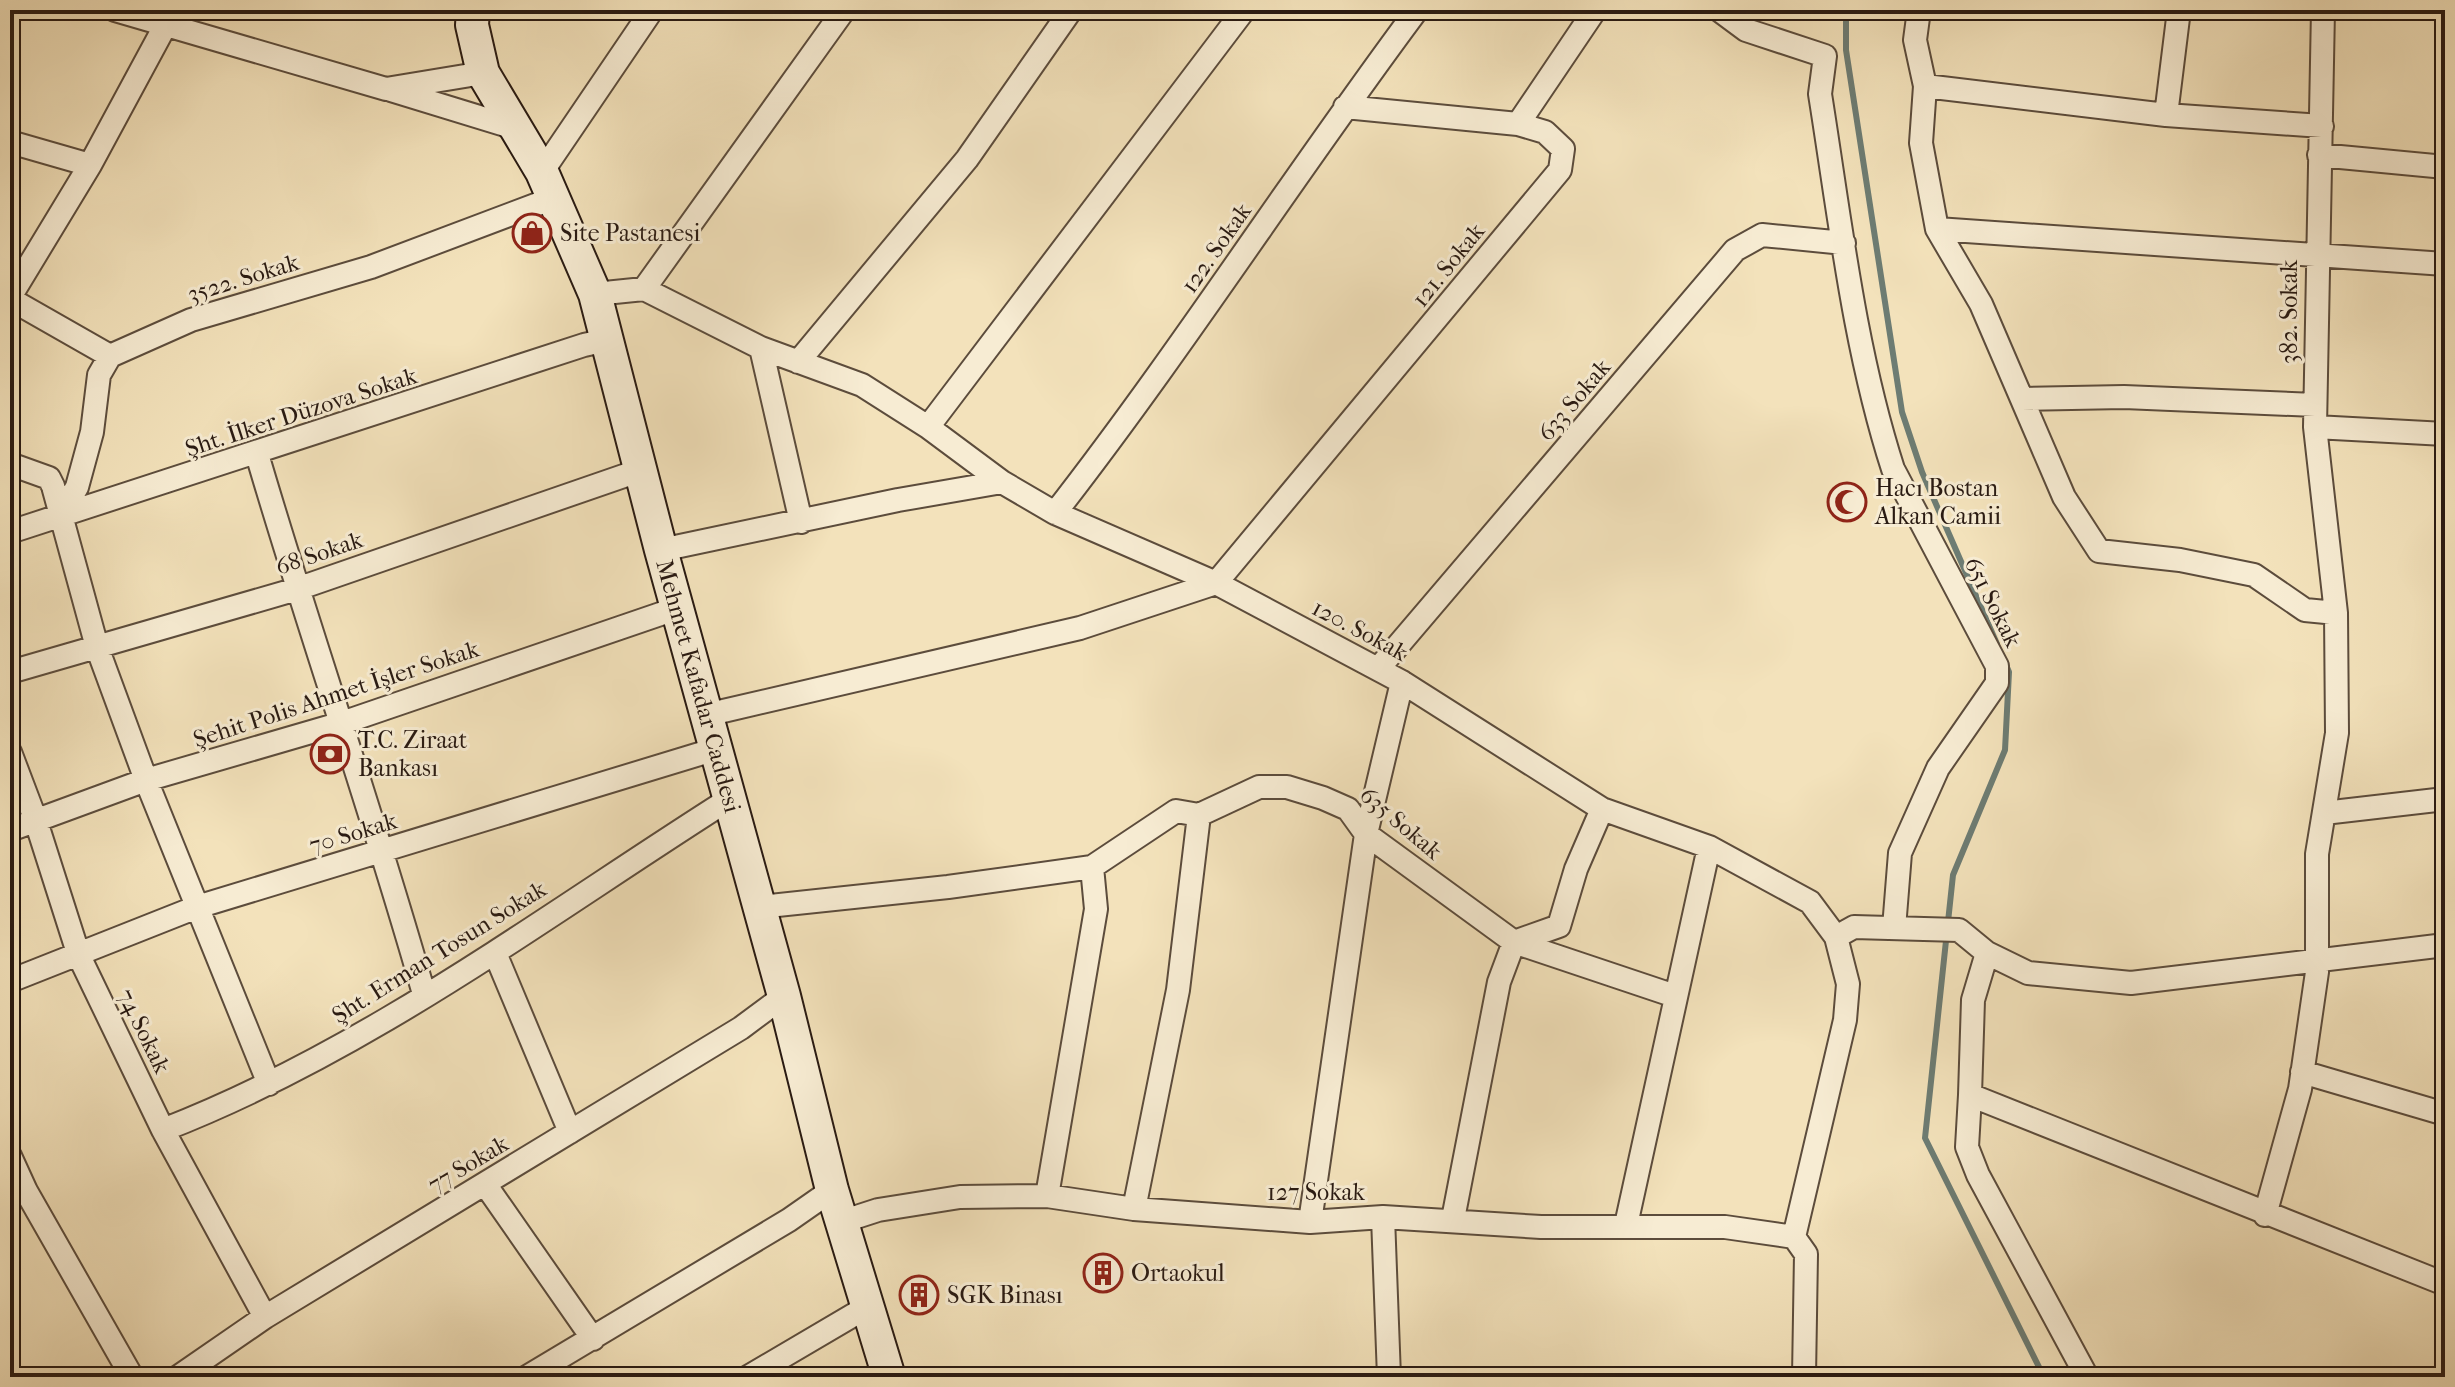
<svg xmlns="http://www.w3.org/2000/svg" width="2455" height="1387" viewBox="0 0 2455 1387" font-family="'IM FELL French Canon',serif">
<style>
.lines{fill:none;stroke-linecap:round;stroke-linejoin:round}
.stream{stroke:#6d7c73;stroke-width:6}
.minor-casing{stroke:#5c4c3c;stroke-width:26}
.secondary-casing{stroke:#291a12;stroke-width:36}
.minor{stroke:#f7ecd3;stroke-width:22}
.secondary{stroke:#f7ecd3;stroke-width:32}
.labels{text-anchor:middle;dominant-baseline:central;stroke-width:6;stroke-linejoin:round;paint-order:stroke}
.poi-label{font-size:24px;fill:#291a12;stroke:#f7ecd3;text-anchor:start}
.street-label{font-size:24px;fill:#291a12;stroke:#f7ecd3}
</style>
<rect width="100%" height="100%" fill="#f3e2bb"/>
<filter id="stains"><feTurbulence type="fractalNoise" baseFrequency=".0025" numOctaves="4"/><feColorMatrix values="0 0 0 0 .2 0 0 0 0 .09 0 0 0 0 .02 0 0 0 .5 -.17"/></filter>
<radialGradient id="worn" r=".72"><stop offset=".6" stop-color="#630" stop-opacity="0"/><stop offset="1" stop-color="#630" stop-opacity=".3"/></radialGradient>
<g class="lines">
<path class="stream" d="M1846 10V50L1902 412 1922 472 1997 644
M2006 665 2009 672 2005 750 1953 875 1925 1138 2044 1377"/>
<defs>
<path id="minor" d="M115 10 386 89 483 73
M1719 10 1746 30 1825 56 1820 94C1840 219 1854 348 1893 469L1997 666V683L1938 768 1900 853 1894 928
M1919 10 1915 40 1925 86 1921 143 1937 229 1981 304 2064 497 2099 551 2180 560 2254 575 2305 610 2336 613
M1925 86 2166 115 2322 126
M391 90 515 128
M2166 115 2179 10
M1518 124 1595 10
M10 142 90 165
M2319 155 2445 167
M542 172 652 10
M1937 229 2445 264
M644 289 844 10
M595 294 644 289 761 348 862 385 928 427 1002 482
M10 297 90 165 165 26
M10 299 110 356
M761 348 801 522
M798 362 967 159 1071 10
M2022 399 2124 397 2315 405
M928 427 1244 10
M2315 427 2445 434
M257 454C310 635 373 813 424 994
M10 464 49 478 53 486 97 647 146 780 269 1084
M1055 513C1182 350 1293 176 1417 10
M59 518 77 487 92 432 99 375 110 356 191 320 371 267 554 198
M10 532 584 345 607 340
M661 550 898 500 1002 482 1055 513 1216 583 1402 682 1602 809 1709 847 1810 902 1836 937 1848 984 1845 1020 1794 1237 1806 1254 1804 1377
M1378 669 1735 250 1762 235 1844 243
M10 672 297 589 641 470
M706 715 1080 628 1216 583 1560 170 1563 149 1545 132 1518 124 1345 107
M10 752 35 818 79 956 163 1130 265 1317
M2324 813 2445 799
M10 830 146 780 342 723 678 608
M760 907 948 887 1092 867 1176 811 1199 815 1259 787H1287L1323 798 1348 809 1366 834 1514 942 1675 996
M1836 937 1854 927 1959 930 1987 953 2028 973 2131 983 2445 945
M495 953 570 1132
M10 981 197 907 716 749
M2302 1072 2445 1114
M1970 1095 1973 1000 1987 953
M163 1130C367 1051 546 915 731 798
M10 1156 26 1191 132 1377
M485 1184 593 1339
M1047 1196 1096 909 1092 867
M1134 1209 1178 990 1199 815
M2265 1215 2300 1089 2317 972V854L2337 733 2336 613 2315 427 2323 10
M1383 1217 1389 1377
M1453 1219 1499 982 1514 942 1559 926 1576 869 1602 809
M841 1222 878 1210 960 1197 1047 1196 1134 1209 1310 1222 1383 1217 1541 1227H1725L1794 1237
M1310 1222 1366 834 1402 682
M1626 1225 1709 847
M178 1377 265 1317 741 1028 784 996
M527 1377 789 1220 832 1190
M748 1377 867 1307
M2087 1377 1978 1175 1967 1147 1970 1095 2445 1284"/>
<g id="secondary">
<path id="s1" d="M473 10 472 25 483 73 542 172 595 294 661 550 784 996 832 1190 889 1377"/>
</g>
</defs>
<use href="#minor" class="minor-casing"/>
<use href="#secondary" class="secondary-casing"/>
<use href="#minor" class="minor"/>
<use href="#secondary" class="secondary"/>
</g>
<defs>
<symbol id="shop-ring" viewBox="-11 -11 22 22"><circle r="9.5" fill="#f7ecd3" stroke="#8f2418" stroke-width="1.5"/><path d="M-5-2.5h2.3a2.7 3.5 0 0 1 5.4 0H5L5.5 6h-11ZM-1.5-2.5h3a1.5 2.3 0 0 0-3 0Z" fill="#8f2418"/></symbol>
<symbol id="mosque-ring" viewBox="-11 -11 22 22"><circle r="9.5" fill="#f7ecd3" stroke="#8f2418" stroke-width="1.5"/><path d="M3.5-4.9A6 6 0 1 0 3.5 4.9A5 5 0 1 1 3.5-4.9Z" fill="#8f2418"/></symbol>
<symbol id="bank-ring" viewBox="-11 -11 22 22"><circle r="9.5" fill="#f7ecd3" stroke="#8f2418" stroke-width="1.5"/><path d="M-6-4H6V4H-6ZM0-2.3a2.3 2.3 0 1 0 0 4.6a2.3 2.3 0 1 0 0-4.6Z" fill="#8f2418"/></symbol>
<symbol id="building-ring" viewBox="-11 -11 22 22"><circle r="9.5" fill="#f7ecd3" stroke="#8f2418" stroke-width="1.5"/><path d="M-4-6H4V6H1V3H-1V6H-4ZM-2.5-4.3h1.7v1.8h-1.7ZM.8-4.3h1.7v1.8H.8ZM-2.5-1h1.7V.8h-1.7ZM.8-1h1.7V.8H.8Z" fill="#8f2418"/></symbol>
</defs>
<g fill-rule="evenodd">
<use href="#shop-ring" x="510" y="211" width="44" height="44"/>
<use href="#mosque-ring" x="1825" y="480" width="44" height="44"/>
<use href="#bank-ring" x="308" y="732" width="44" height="44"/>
<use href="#building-ring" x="1081" y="1251" width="44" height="44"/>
<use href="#building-ring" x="897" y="1273" width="44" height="44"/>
</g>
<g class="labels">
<g class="poi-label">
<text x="560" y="233">Site Pastanesi</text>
<text x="1875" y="488">Hacı Bostan<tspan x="1875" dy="28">Alkan Camii</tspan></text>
<text x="358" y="740">T.C. Ziraat<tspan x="358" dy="28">Bankası</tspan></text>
<text x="1131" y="1273">Ortaokul</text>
<text x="947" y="1295">SGK Binası</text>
</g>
<g class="street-label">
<text transform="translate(1216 248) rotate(-55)">122. Sokak</text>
<text transform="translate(1448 265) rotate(-51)">121. Sokak</text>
<text transform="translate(243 278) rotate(-17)">3522. Sokak</text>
<text transform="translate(2289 312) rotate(-90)">382. Sokak</text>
<text transform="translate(1574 400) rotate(-50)">633 Sokak</text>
<text transform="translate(301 412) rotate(-18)">Şht. İlker Düzova Sokak</text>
<text transform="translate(319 553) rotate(-19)">68 Sokak</text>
<text transform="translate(1993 602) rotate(63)">651 Sokak</text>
<text transform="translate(1360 630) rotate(28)">120. Sokak</text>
<text stroke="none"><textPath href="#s1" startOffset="718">Mehmet Kafadar Caddesi</textPath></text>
<text transform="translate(336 694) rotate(-18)">Şehit Polis Ahmet İşler Sokak</text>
<text transform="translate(1401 823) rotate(40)">635 Sokak</text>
<text transform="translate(353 833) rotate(-17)">70 Sokak</text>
<text transform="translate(439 952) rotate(-32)">Şht. Erman Tosun Sokak</text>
<text transform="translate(144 1031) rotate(64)">74 Sokak</text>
<text transform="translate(468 1164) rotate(-31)">77 Sokak</text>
<text x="1316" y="1192">127 Sokak</text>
</g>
</g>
<rect width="2455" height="1387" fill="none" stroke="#f3e2bb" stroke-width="40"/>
<rect x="12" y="12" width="2431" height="1363" fill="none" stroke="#291a12" stroke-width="4"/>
<rect x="20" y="20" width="2415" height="1347" fill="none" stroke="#291a12" stroke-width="2"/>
<rect width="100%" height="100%" filter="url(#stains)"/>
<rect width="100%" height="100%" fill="url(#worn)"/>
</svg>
